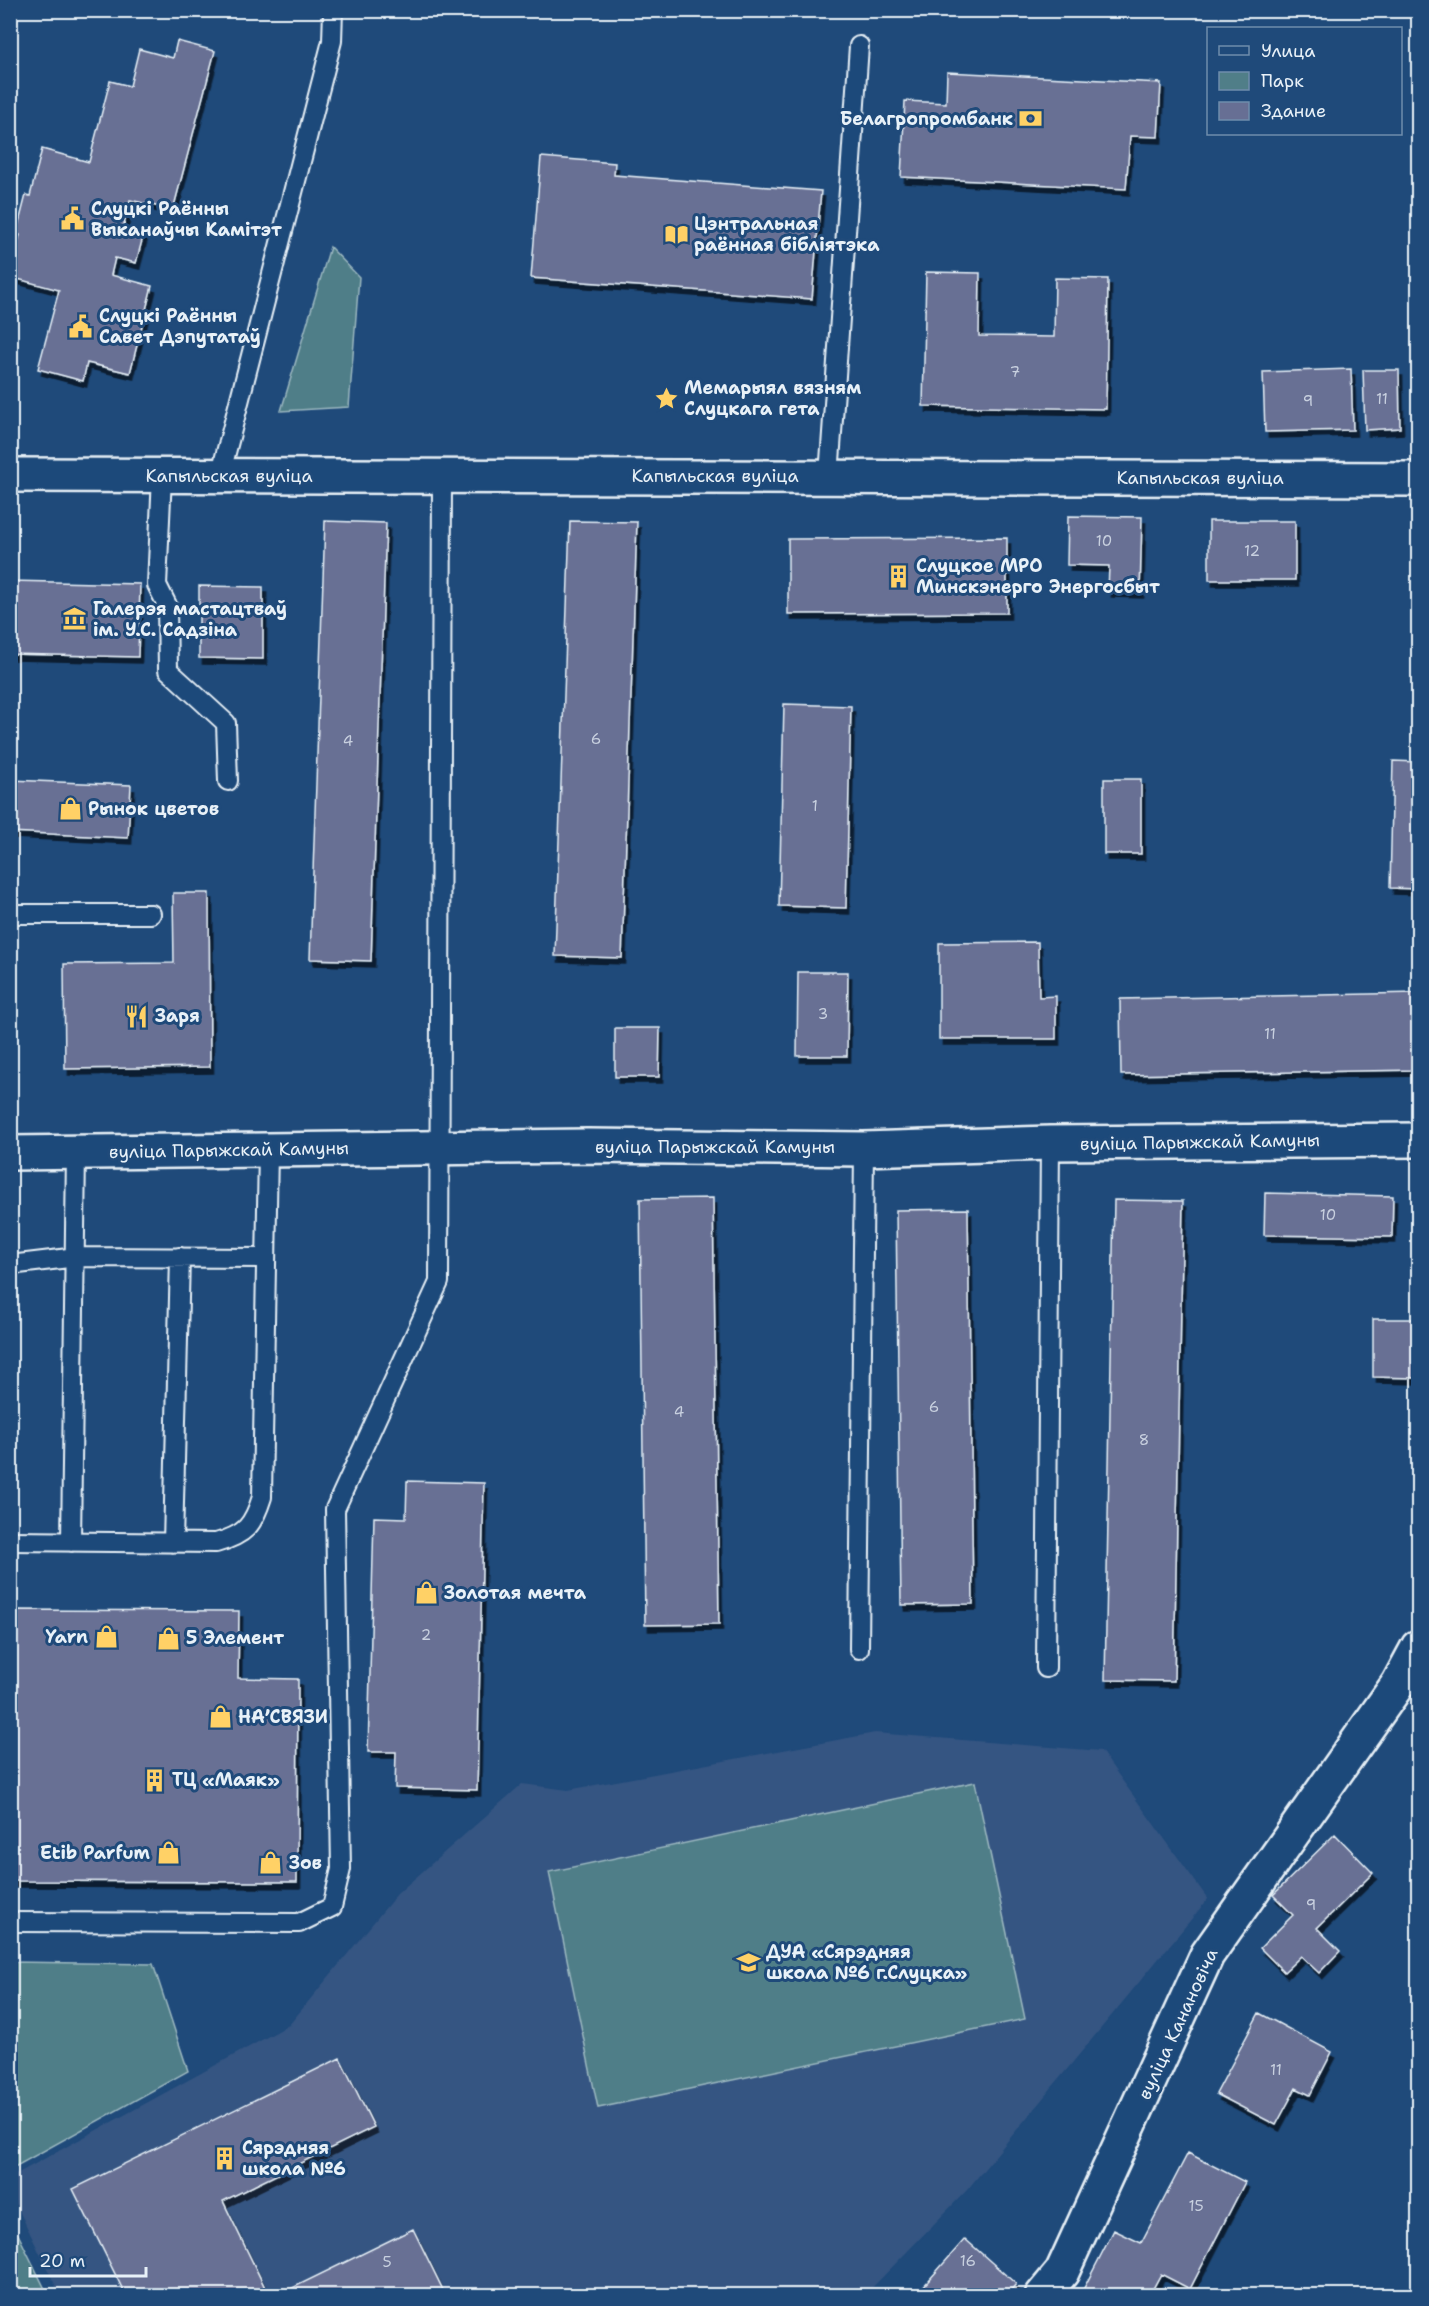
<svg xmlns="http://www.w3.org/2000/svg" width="1429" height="2306" viewBox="0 0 1429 2306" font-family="'Shantell Sans',sans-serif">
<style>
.built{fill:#355582}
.green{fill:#507e88;stroke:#9cb8c0;stroke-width:1.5}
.building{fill:#676f94;stroke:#e8f1f8;stroke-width:1.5;filter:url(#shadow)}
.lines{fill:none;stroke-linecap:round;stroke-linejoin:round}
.lane-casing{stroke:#e8f1f8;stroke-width:22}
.street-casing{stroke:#e8f1f8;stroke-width:38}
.secondary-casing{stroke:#e8f1f8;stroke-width:38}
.lane{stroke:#1f4a7a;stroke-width:18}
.street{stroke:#1f4a7a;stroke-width:33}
.secondary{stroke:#1f4a7a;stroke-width:33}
.labels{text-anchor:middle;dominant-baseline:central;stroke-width:6;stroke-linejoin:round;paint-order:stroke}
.number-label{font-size:15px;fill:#c8d0df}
.poi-label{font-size:18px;font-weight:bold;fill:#e8f1f8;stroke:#1f4a7a;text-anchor:start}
.street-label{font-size:18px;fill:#e8f1f8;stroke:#1f4a7a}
</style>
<defs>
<filter id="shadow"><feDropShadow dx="3.5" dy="6" stdDeviation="0" flood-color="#0009"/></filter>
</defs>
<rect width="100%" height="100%" fill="#1f4a7a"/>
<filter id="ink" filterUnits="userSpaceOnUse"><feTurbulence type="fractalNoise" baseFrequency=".0167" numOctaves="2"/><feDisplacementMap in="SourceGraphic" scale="12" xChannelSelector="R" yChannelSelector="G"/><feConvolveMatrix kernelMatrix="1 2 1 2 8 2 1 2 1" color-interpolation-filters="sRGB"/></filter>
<g filter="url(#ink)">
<path class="built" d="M875 1733 1101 1751 1208 1899 967 2190 865 2295H60L11 2194V2177L289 2025 397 1894 522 1784 568 1790Z"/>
<path class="green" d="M330 247 359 277 349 407 281 411Z
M975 1782 1025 2019 598 2108 549 1872Z
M11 1962 153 1964 188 2071 11 2169Z
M10 2220H11L48 2295H11Z"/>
<path class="building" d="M177 41 215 51 173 210 130 200 123 228 144 233 136 263 115 258 111 275 152 286 130 373 87 363 83 381 38 369 59 290 10 277V272L20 235 16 234 26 195 30 196 42 149 89 162 110 81 130 86 139 49 173 58Z
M947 72 1161 83 1158 137 1130 136 1126 189 901 177 905 101 946 103Z
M541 157 615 163 614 175 821 191 812 299 531 278Z
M926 272 980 273 979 336 1054 337 1055 278 1108 279 1106 409 923 406Z
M1351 369 1353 430 1265 432 1263 372Z
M1363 370H1399L1400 428 1365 430Z
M1068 516 1142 517 1140 592 1108 591 1109 566 1067 565Z
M325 521 386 523 371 961 310 959Z
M570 521 637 522 622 958 555 956Z
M1209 521H1295V580H1209Z
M1007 538V613L788 614V539Z
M1416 539H1418V646H1415Z
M10 581 140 584 138 657 10 654Z
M199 586 263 587V659L199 658Z
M784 704 851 706 846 908 779 906Z
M1393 761 1418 762V889L1390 888Z
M1104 779H1141V854H1104Z
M10 780 131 785 128 838 10 832Z
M173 893H209L210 1067 65 1069 64 964 174 963Z
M1038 942 1039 997 1056 996V1039H939V943Z
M798 972H848L847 1056H797Z
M1418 993V1070L1121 1075 1120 999Z
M615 1028H660L659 1077H615Z
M1265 1193 1393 1196 1392 1237 1264 1235Z
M713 1198 719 1624 645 1625 640 1199Z
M1114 1200 1183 1201 1174 1681 1105 1680Z
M968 1209 973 1604 901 1605 896 1210Z
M1373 1319H1414V1378L1373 1377Z
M407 1481 484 1483 477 1790 395 1788 396 1752H368L374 1517 406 1518Z
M10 1610 239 1611 238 1678 298 1679 297 1882 10 1881Z
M1335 1834 1373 1873 1317 1928 1340 1951 1319 1973 1301 1956 1284 1972 1260 1948 1293 1915 1273 1895Z
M1259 2013 1332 2052 1310 2095 1296 2088 1276 2125 1216 2094Z
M340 2058 374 2127 223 2201 269 2296H126L73 2189Z
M1188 2153 1245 2182 1190 2289 1161 2274 1149 2296H1089L1082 2292 1114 2230 1141 2243Z
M413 2229 446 2296H276Z
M965 2239 1016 2284 1006 2296H915Z"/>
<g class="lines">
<defs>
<path id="lane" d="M162 476 157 585 167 605 168 670 226 723 228 781
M220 476 332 41 333 10
M829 476 859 46
M10 914H151
M10 1265 77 1257 266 1258
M10 1541 216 1543C245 1535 253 1526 262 1497L268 1150
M71 1542 76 1152
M173 1543 180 1257
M859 1649 864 1149
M1046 1668 1050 1143
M10 1922 299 1923 332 1907 341 1869 335 1509 439 1282 442 477"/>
<path id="street" d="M10 1153 588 1146 864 1149 1050 1143 1418 1140
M1042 2296 1062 2272 1207 1955 1398 1684 1418 1647"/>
<path id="secondary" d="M10 475 1418 479"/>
</defs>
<use href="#lane" class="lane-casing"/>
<use href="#street" class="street-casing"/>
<use href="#secondary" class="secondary-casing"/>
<use href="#lane" class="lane"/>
<use href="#street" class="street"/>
<use href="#secondary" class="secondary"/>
</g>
</g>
<defs>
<symbol id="bank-bare" viewBox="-9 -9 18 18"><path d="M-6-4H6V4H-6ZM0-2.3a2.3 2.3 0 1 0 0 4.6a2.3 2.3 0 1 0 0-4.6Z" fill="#ffd166" stroke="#1f4a7a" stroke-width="2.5" paint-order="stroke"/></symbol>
<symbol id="civic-bare" viewBox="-9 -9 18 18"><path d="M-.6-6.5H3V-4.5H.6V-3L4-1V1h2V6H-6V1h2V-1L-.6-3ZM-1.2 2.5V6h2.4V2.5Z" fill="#ffd166" stroke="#1f4a7a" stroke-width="2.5" paint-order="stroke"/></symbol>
<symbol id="library-bare" viewBox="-9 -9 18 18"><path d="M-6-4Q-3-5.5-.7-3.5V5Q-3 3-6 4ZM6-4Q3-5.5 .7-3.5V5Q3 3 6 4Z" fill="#ffd166" stroke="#1f4a7a" stroke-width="2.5" paint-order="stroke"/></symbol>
<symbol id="sight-bare" viewBox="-9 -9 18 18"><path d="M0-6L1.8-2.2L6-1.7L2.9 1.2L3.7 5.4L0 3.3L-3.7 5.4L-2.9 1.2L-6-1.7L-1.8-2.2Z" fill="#ffd166" stroke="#1f4a7a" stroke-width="2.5" paint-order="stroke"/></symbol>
<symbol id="building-bare" viewBox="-9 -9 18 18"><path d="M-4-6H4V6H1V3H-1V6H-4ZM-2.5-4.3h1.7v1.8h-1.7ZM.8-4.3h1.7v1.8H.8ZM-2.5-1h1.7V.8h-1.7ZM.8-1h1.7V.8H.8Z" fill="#ffd166" stroke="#1f4a7a" stroke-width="2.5" paint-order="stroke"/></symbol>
<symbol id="museum-bare" viewBox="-9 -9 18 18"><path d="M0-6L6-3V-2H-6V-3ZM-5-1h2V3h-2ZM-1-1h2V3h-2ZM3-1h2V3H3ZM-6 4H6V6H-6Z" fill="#ffd166" stroke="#1f4a7a" stroke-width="2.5" paint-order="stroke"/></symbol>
<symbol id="shop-bare" viewBox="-9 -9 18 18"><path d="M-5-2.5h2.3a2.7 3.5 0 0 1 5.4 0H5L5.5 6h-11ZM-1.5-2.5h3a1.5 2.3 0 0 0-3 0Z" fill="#ffd166" stroke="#1f4a7a" stroke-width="2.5" paint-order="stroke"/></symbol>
<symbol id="restaurant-bare" viewBox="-9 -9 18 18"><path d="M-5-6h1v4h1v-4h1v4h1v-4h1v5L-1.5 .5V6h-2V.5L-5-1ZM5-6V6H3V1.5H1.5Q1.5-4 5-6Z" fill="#ffd166" stroke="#1f4a7a" stroke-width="2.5" paint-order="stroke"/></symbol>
<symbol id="school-bare" viewBox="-9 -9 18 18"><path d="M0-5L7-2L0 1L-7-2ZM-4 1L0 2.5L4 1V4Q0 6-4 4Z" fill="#ffd166" stroke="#1f4a7a" stroke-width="2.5" paint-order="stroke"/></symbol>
</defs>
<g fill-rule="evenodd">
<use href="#bank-bare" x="1014" y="102" width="33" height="33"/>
<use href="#civic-bare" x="56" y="202" width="33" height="33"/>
<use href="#library-bare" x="660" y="218" width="33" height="33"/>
<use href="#civic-bare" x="64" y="310" width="33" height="33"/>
<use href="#sight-bare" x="650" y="382" width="33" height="33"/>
<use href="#building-bare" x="882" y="560" width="33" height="33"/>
<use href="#museum-bare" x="58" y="602" width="33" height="33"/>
<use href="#shop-bare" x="54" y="792" width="33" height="33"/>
<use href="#restaurant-bare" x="120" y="1000" width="33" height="33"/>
<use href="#shop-bare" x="410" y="1576" width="33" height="33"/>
<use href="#shop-bare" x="90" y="1620" width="33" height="33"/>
<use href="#shop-bare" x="152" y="1622" width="33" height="33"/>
<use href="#shop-bare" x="204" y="1700" width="33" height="33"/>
<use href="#building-bare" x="138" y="1764" width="33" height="33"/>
<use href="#shop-bare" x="152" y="1836" width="33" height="33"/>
<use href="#shop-bare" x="254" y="1846" width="33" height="33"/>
<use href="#school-bare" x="732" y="1946" width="33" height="33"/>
<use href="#building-bare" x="208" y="2142" width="33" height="33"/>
</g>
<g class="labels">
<g class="number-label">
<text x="1015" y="372">7</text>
<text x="1382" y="399">11</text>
<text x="1308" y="401">9</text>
<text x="1104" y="541">10</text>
<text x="1252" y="551">12</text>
<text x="596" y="739">6</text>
<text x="348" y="741">4</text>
<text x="815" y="806">1</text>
<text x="823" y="1014">3</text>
<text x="1270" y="1034">11</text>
<text x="1328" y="1215">10</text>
<text x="934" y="1407">6</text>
<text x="679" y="1412">4</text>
<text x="1144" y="1440">8</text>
<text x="426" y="1635">2</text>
<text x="1311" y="1905">9</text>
<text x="1276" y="2070">11</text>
<text x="1196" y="2206">15</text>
<text x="968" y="2261">16</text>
<text x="387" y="2262">5</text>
</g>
<g class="poi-label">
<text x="1013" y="119" text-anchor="end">Белагропромбанк</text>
<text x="91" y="209">Слуцкі Раённы<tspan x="91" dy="21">Выканаўчы Камітэт</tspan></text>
<text x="694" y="224">Цэнтральная<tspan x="694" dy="21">раённая бібліятэка</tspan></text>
<text x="99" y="316">Слуцкі Раённы<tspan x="99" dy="21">Савет Дэпутатаў</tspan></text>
<text x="684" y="388">Мемарыял вязням<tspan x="684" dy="21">Слуцкага гета</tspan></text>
<text x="916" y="566">Слуцкое МРО<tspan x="916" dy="21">Минскэнерго Энергосбыт</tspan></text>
<text x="93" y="609">Галерэя мастацтваў<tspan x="93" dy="21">ім. У.С. Садзіна</tspan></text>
<text x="88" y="809">Рынок цветов</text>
<text x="155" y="1016">Заря</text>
<text x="444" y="1593">Золотая мечта</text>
<text x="88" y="1637" text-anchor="end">Yarn</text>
<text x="186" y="1638">5 Элемент</text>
<text x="238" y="1717">НАʼСВЯЗИ</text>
<text x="172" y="1780">ТЦ «Маяк»</text>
<text x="150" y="1853" text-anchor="end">Etib Parfum</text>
<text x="289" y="1863">Зов</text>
<text x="766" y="1952">ДУА «Сярэдняя<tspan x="766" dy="21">школа №6 г.Слуцка»</tspan></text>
<text x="242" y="2148">Сярэдняя<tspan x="242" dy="21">школа №6</tspan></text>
</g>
<g class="street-label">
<text x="229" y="476">Капыльская вуліца</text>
<text x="715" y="476">Капыльская вуліца</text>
<text x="1200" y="478">Капыльская вуліца</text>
<text transform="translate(1200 1142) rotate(-1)">вуліца Парыжскай Камуны</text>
<text x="715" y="1147">вуліца Парыжскай Камуны</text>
<text transform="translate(229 1150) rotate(-1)">вуліца Парыжскай Камуны</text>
<text transform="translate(1178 2024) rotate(-65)">вуліца Канановіча</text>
</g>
</g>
<rect width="1429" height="2306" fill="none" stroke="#1f4a7a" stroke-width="36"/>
<rect x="18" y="18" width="1393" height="2270" fill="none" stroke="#e8f1f8" stroke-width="2" filter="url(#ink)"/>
<rect x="1207" y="27" width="195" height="108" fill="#1f4a7a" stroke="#6f8dac" stroke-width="1.5"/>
<rect x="1219" y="46" width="30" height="9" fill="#1f4a7a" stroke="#6f8dac" stroke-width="1.5"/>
<text x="1261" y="57" font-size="18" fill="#e8f1f8">Улица</text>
<rect x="1219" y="72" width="30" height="18" fill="#507e88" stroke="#6f8dac" stroke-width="1.5"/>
<text x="1261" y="87" font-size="18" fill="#e8f1f8">Парк</text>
<rect x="1219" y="102" width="30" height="18" fill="#676f94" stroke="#6f8dac" stroke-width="1.5"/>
<text x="1261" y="117" font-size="18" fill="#e8f1f8">Здание</text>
<path d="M30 2267v9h116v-9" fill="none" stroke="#e8f1f8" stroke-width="3"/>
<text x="39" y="2267" font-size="18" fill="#e8f1f8" stroke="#1f4a7a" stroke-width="4.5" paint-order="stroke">20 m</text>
</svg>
